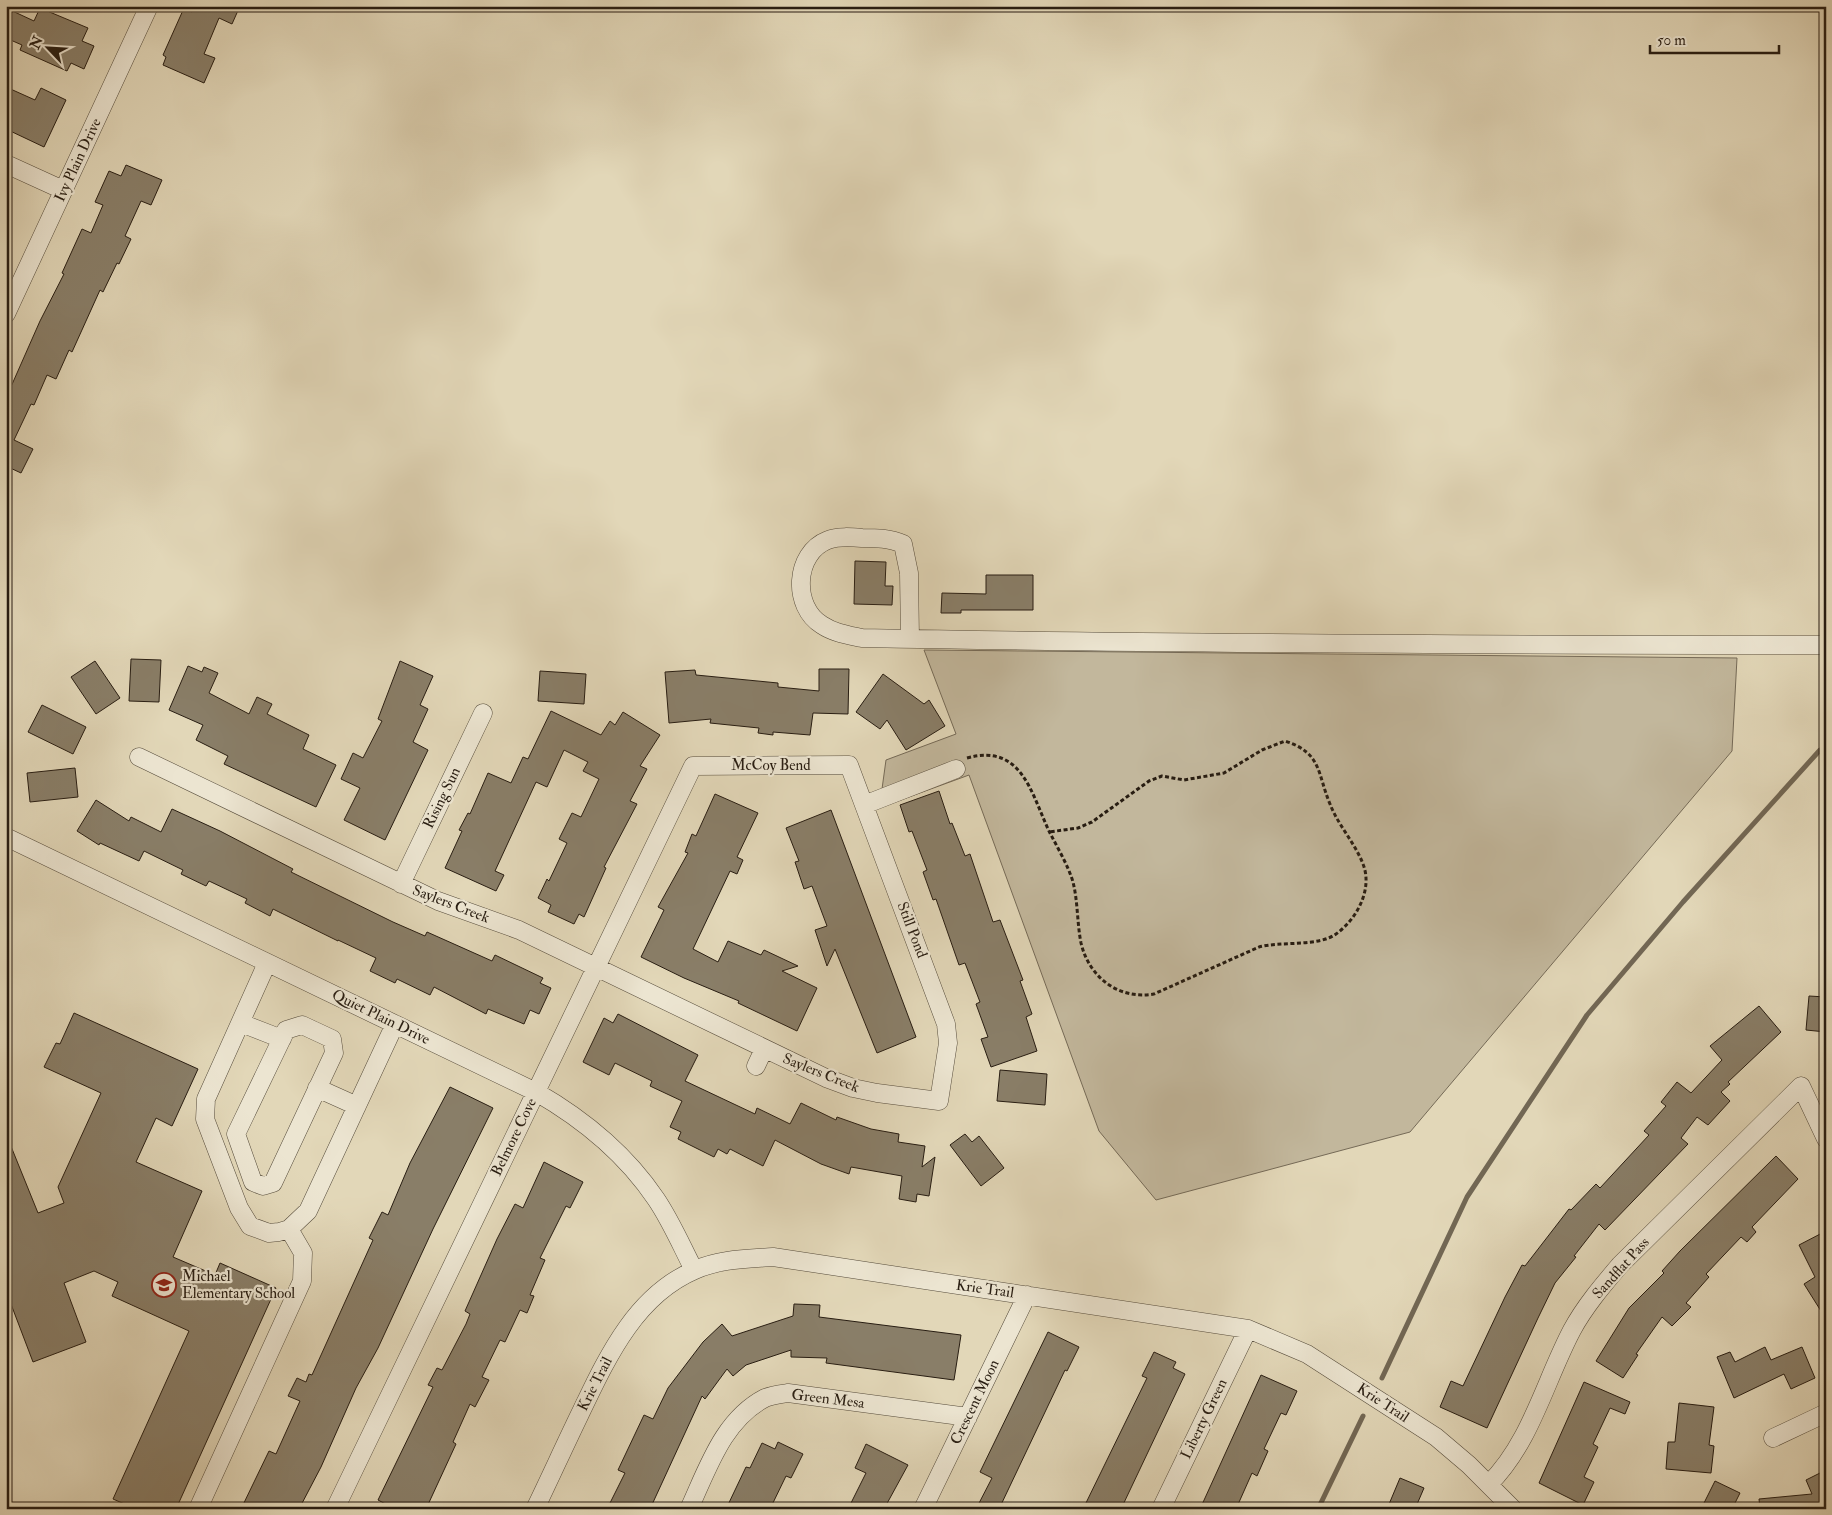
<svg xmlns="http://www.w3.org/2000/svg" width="1832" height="1515" viewBox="0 0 1832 1515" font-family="'IM FELL Double Pica',serif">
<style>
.green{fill:#c2b79c;stroke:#756a57}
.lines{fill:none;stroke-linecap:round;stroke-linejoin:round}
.stream{stroke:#726754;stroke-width:5}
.building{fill:#897e68;stroke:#281d12}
.minor-casing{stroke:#564c3c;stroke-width:19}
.path{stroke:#281d12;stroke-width:3;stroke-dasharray:4 2.5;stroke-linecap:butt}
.minor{stroke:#ece5d1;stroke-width:18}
.labels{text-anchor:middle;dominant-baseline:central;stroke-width:4.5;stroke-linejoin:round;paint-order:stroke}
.street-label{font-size:15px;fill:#281d12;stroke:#ece5d1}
.poi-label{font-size:15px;fill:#281d12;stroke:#ece5d1;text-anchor:start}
</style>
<rect width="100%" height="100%" fill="#e2d7b8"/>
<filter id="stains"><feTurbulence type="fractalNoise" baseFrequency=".004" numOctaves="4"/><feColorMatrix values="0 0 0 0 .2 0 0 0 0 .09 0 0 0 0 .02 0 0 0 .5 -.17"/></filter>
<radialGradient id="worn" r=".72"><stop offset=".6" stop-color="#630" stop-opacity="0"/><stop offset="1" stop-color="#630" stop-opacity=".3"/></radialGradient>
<path class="green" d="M924 650 1737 658 1732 751 1410 1132 1156 1200 1099 1131 969 775 887 805 882 789 886 760 956 734Z"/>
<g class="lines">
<path class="stream" d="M1382 1378 1467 1197 1587 1015 1683 902 1820 750 1826 748
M1318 1509 1363 1416"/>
</g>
<path class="building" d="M194 6H240L232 24 219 18 204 54 215 58 204 83 163 65 166 57 163 55 184 8 192 12Z
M6 8 34 21 40 8 88 28 82 41 94 46 84 69 71 63 67 71 20 50 22 45 6 38Z
M6 87 35 100 41 88 66 100 44 147 6 129Z
M126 165 162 180 151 205 141 201 125 236 131 239 119 264 117 263 103 292 100 290 72 352 69 350 56 379 47 375 34 405 31 404 14 440 33 449 21 473 6 466V398L40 321 64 274 62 273 82 229 91 233 103 205 95 202 109 171 121 176Z
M855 561 886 562 885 586H893L892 605 854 604Z
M986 575H1033V610H961V613H941L942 593 986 594Z
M131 659 161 660 159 702 129 701Z
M95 661 120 698 96 714 71 677Z
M400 661 433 676 420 705 428 709 413 742 428 750 385 840 344 820 360 788 341 779 353 753 363 758 382 721 378 719Z
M188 666 202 672 204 667 218 673 209 693 249 714 257 697 272 704 267 714 309 735 303 749 336 765 316 807 224 764 228 756 196 740 203 725 169 710Z
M819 669H849L848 714 813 713 810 735 773 732V735L758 733 759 728 710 723 711 719 669 723 665 672 695 670 696 675 778 683V687L819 691Z
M540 671 586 674 584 704 538 701Z
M883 674 924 704 929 700 945 726 906 750 887 720 880 729 856 712Z
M42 705 86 727 73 754 28 732Z
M551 711 601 735 610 721 615 725 623 712 660 735 640 766 647 769 630 801 637 804 604 867 606 868 584 917 579 914 574 924 548 912 551 905 538 898 547 879 549 881 567 843 559 839 572 813 581 817 599 779 583 771 588 762 564 750 547 787 536 782 495 871 504 875 496 891 445 868 462 831 459 830 468 813 470 814 488 773 511 783 523 757 528 759Z
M75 768 78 797 30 802 27 773Z
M939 791 950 824 952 823 965 856 970 854 993 922 1000 920 1023 980 1020 981 1032 1014 1026 1017 1037 1051 991 1067 981 1039 988 1037 976 1004 980 1002 965 963 959 965 936 899 933 900 923 872 927 870 912 831 909 832 900 805Z
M715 794 758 813 737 857 743 860 737 874 730 871 693 949 718 962 728 941 761 955 764 950 798 966 782 971 817 988 797 1031 738 1003 739 1001 684 978 641 957 664 910 658 907 688 853 685 852 692 834 696 836Z
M96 800 129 821 131 817 161 832 172 809 220 831 293 869 291 872 393 922 425 936 427 932 492 961 495 955 543 978 540 983 551 988 539 1014 530 1010 524 1024 488 1009 486 1014 434 987 430 995 397 979 395 983 370 971 376 958 338 940V941L273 909 270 916 245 903 247 899 209 881 206 886 181 874 183 870 144 851 139 861 100 843 99 845 77 831Z
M831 810 916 1037 877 1053 835 949 827 966 815 930 827 926 812 886 804 889 795 862 799 861 786 828Z
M1809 996 1826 997V1032L1806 1030Z
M1759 1006 1781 1032 1728 1082 1730 1084 1721 1092 1730 1101 1708 1125 1697 1117 1681 1138 1688 1144 1605 1230 1599 1224 1574 1256 1576 1257 1555 1283 1538 1318 1487 1428 1440 1407 1451 1381 1463 1386 1505 1297 1522 1265 1525 1266 1569 1209 1571 1210 1596 1184 1600 1188 1649 1135 1644 1131 1666 1106 1661 1102 1677 1082 1691 1093 1722 1060 1710 1046Z
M74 1013 198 1069 172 1126 156 1118 136 1162 202 1191 173 1257 215 1275 220 1263 276 1288 176 1509H136L113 1499 189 1331 112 1296 118 1282 94 1271 64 1283 86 1342 33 1362 6 1291V1134L38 1213 64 1203 58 1187 101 1093 44 1067 56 1043 60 1044Z
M618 1014 698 1055 685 1081 755 1114 757 1108 790 1124 801 1103 836 1120 837 1117 871 1129 899 1134 898 1142 925 1146 922 1167 935 1157 929 1196 917 1194 916 1202 899 1199 902 1176 851 1167 849 1174 821 1164 775 1140 763 1166 730 1149 727 1154 718 1149 714 1157 678 1139 681 1132 670 1127 682 1101 650 1086 652 1081 615 1063 609 1075 583 1062 604 1018 613 1023Z
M1000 1070 1047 1074 1045 1105 997 1101Z
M450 1087 493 1108 433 1229 378 1348 356 1388 321 1467 299 1509H241L269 1451 276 1454 300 1401 288 1396 297 1378 306 1382 309 1374 312 1375 373 1240 369 1238 382 1212 388 1215 410 1163Z
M965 1134 972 1142 979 1136 1004 1168 981 1186 950 1145Z
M1776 1156 1798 1179 1752 1227 1756 1232 1747 1242 1741 1237 1706 1274 1709 1277 1686 1303 1691 1307 1672 1326 1662 1317 1636 1354 1638 1355 1623 1378 1596 1361 1629 1308 1664 1273 1662 1271 1680 1251Z
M544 1162 583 1182 570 1208 566 1206 540 1258 545 1260 530 1295 534 1296 527 1313 520 1310 505 1342 500 1340 482 1377 489 1380 475 1407 470 1404 453 1442 456 1444 426 1509H395L378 1500 433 1387 428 1385 437 1368 442 1370 466 1324 470 1314 465 1311 497 1239 515 1204 523 1208Z
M1826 1231V1319L1804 1284 1815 1277 1799 1245Z
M794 1304 820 1305 819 1317 961 1335 954 1380 826 1363 827 1358 791 1357V1350L746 1365 733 1376 727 1369 705 1399 702 1396 650 1509H618L609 1505 625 1473 618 1470 644 1415 653 1419 668 1388 703 1342 722 1324 732 1336 793 1316Z
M1048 1332 1079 1347 1067 1371 1065 1370 999 1509H976L992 1478 980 1472Z
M1765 1347 1771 1360 1802 1347 1815 1378 1791 1389 1784 1374 1734 1398 1717 1357 1730 1352 1735 1362Z
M1154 1352 1176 1362 1173 1368 1185 1374 1121 1509H1083L1147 1378 1142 1376Z
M1261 1375 1297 1391 1286 1415 1281 1413 1264 1449 1268 1451 1257 1476 1252 1473 1236 1509H1200Z
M1584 1382 1630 1402 1625 1414 1610 1408 1593 1444 1598 1447 1584 1477 1594 1482 1583 1505 1539 1483Z
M1679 1403 1714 1407 1709 1445 1714 1446 1711 1473 1666 1469 1668 1442H1675Z
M778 1442 803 1454 791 1478 786 1476 770 1509H726L746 1467 750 1468 762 1443 775 1449Z
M866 1444 908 1465 884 1509H848L866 1473 855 1468Z
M1826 1470V1509H1760L1759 1499 1812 1494 1806 1480Z
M1400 1478 1424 1488 1415 1509H1387Z
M1715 1481 1740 1493 1732 1509H1701Z"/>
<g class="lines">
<defs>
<path id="minor" d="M6 164 63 190
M6 314 149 6
M910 639 909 573 903 544C890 538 876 538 862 538 851 537 838 536 828 540 794 553 792 607 822 625 834 633 848 635 862 638 1183 644 1504 645 1826 645
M139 757 438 901 519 930 826 1078 853 1088 877 1093 939 1101 948 1043 946 1024 849 765 693 766 335 1509
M864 805 956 769
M6 837 536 1092C583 1119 625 1153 656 1199 671 1221 682 1247 694 1270
M401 884 483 713
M267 963 206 1099 205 1119 239 1208 250 1226 269 1233 279 1232 289 1229 308 1211 395 1024
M241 1023 282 1039
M302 1025 332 1039 334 1053 273 1183 263 1186 253 1182 236 1134 286 1030Z
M756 1066 764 1049
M317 1088 357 1106
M1773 1438 1826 1413
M1489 1484C1531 1442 1545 1381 1572 1330 1585 1306 1603 1285 1620 1265L1801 1086 1826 1139
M198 1509 302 1281 303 1253 289 1229
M535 1509C550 1478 564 1447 579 1416 606 1360 634 1296 695 1270 720 1259 746 1259 773 1257L1248 1329 1307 1354 1436 1437 1469 1465 1513 1509
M689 1509C708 1468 723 1420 765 1398 772 1395 781 1394 788 1393L968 1417
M923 1509 1027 1295
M1161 1509 1248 1329"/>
</defs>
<use href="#minor" class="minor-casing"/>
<path class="path" d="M967 758C1022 743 1031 793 1049 831 1057 847 1068 865 1073 882 1078 902 1077 923 1081 943 1089 977 1118 1000 1154 994L1259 947C1282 941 1318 947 1336 934 1357 919 1373 889 1363 864 1355 843 1338 825 1330 804 1317 773 1322 753 1285 741L1262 750 1224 773 1184 780 1162 776 1149 781 1092 822 1078 828 1049 832"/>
<use href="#minor" class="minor"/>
</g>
<defs>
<symbol id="school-ring" viewBox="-11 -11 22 22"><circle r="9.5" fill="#ece5d1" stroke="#8f2418" stroke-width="1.5"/><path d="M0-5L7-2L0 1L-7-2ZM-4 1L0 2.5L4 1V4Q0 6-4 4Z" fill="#8f2418"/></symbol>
</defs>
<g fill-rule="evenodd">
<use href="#school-ring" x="150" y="1271" width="28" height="28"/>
</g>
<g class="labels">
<g class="street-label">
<text transform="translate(78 160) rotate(-65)">Ivy Plain Drive</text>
<text x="771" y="765">McCoy Bend</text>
<text transform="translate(442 798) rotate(-64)">Rising Sun</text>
<text transform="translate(451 904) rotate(21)">Saylers Creek</text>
<text transform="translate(912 930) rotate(69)">Still Pond</text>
<text transform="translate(381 1017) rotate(26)">Quiet Plain Drive</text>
<text transform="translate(821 1073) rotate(22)">Saylers Creek</text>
<text transform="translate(514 1137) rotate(-64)">Belmore Cove</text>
<text transform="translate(1621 1268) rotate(-48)">Sandflat Pass</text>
<text transform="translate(985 1289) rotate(8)">Krie Trail</text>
<text transform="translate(595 1384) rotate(-63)">Krie Trail</text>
<text transform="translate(828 1399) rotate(7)">Green Mesa</text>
<text transform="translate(975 1402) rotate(-64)">Crescent Moon</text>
<text transform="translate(1383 1403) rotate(33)">Krie Trail</text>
<text transform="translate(1204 1419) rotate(-64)">Liberty Green</text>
</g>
<g class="poi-label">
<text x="182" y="1276">Michael<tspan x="182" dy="17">Elementary School</tspan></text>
</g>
</g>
<rect width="1832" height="1515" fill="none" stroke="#e2d7b8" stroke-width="25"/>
<rect x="8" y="8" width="1817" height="1500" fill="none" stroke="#281d12" stroke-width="2.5"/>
<rect x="12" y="12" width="1807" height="1490" fill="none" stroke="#281d12"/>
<g transform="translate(48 48) rotate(295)" stroke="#ece5d1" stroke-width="4" paint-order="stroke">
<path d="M0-4L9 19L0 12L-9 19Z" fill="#281d12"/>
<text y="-8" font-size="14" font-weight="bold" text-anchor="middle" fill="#281d12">N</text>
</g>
<path d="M1650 45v8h129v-8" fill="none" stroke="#281d12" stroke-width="2.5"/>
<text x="1657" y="45" font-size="15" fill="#281d12" stroke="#ece5d1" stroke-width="4" paint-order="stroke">50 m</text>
<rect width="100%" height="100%" filter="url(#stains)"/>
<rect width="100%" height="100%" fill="url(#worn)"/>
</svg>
